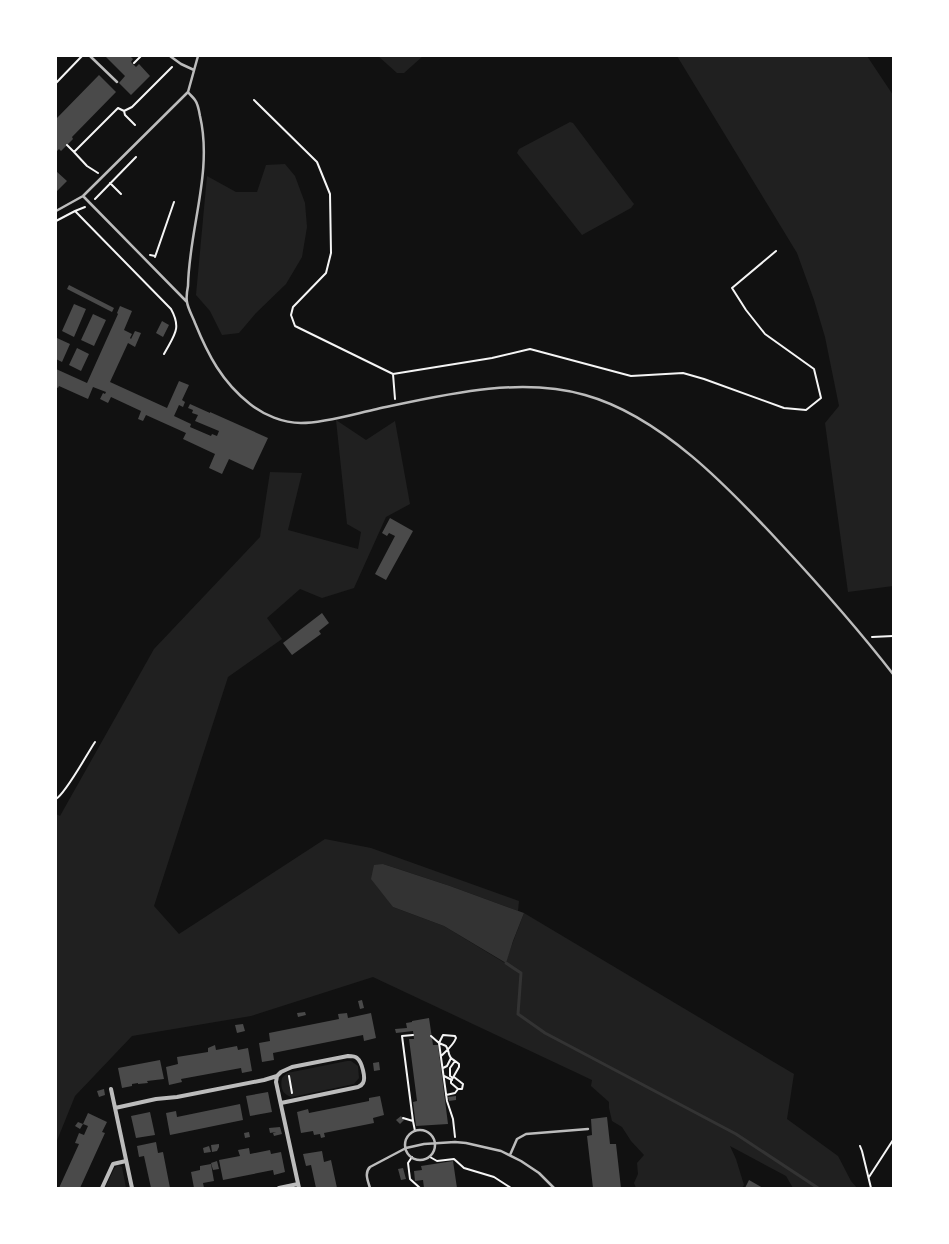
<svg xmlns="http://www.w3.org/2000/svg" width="949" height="1244" viewBox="0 0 949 1244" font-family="Overpass,sans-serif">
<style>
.green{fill:#202020}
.water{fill:#333}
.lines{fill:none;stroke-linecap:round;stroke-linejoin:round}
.stream{stroke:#333;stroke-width:3}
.building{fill:#4a4a4a}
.path{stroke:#f5f5f5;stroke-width:2}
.service{stroke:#bcbcbc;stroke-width:2.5}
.minor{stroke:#bcbcbc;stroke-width:4}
</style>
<rect width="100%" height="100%" fill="#111"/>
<path class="green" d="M378 56H423L404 73H397Z
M677 56H867L893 95V586L848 592 825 423 839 406 825 337 814 300 797 253Z
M570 122 573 123 634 204 631 208 582 235 517 153 519 149Z
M285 164 295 176 305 203 307 227 302 257 286 284 256 313 239 333 222 335 210 311 196 295 207 176 236 192H257L266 165Z
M336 420 366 440 395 421 410 504 386 517 354 588 322 598 300 589 267 618 282 639 228 677 154 906 179 934 325 839 371 848 519 901 518 911 450 886 383 864 393 907 444 926 505 963 524 913 794 1074 787 1119 838 1156 851 1181 857 1188H793L786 1176 730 1146 736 1159 744 1185 742 1188H636L634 1183 638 1174 637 1163 644 1155 631 1141 622 1127 612 1121 609 1108V1102L591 1086 592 1080 373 977 251 1016 132 1036 75 1096 56 1143V814L60 816 154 649 260 537 270 472 302 473 288 530 358 549 361 532 347 524Z
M347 1061H351L358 1066 359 1078 354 1084 292 1097C282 1095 280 1087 282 1078L287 1073Z
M118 1165 122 1167 126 1188H105L114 1169Z"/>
<path class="water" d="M383 864 450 886 524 913 513 941 506 963 444 926 393 907 371 879 374 865Z"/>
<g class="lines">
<path class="stream" d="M506 963 521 973 518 1014 545 1033 736 1134 818 1188"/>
</g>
<path class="building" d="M105 56H130L133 59 131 62 136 67 139 64 150 76 131 95 119 83 125 76Z
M99 75 116 92 72 137 73 139 61 151 59 149 56 152V119Z
M56 171 67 181 56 192Z
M69 285 114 308 112 312 67 289Z
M74 304 86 309 74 337 62 331Z
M120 306 132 311 124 330 132 334 130 338 131 339 135 331 141 333 135 347 128 343 110 382 167 408 179 381 189 385 182 400 185 402 183 407 179 405 174 416 191 424 190 427 211 436 212 434 217 436 219 431 195 421 198 415 192 413 193 410 188 408 190 404 210 413V412L268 438 253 470 229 459 222 474 209 468 215 454 183 439 186 433 146 415 143 421 138 419 141 411 111 397 108 403 100 399 103 393 105 394 106 392 93 387 88 399 59 386 58 388 56 387V369L87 383 118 314 117 313Z
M93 314 106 320 94 346 81 340Z
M162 321 169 325 163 337 156 333Z
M57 338 70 344 62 362 56 359V341Z
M77 348 89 354 81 371 69 365Z
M390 518 413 531 386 580 375 574 395 536 389 533 387 536 382 533Z
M322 613 329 623 319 631 321 634 292 655 283 643Z
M362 1000 364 1008 360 1009 358 1001Z
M305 1012 306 1015 298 1017 297 1013Z
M347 1013 348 1018 371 1013 376 1038 364 1041 363 1035 273 1053 274 1060 262 1062 259 1043 270 1041 269 1033 339 1019 338 1014Z
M429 1018 433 1045H438L448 1124 416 1126 413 1102 417 1101 409 1039H414L413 1031 396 1033 395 1029 407 1028 406 1023 412 1022V1021Z
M243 1024 245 1031 237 1033 235 1025Z
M215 1045 216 1050 237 1046 238 1050 248 1048 252 1071 242 1073 241 1068 181 1079 182 1082 169 1085 166 1067 178 1064 177 1057 208 1052V1048Z
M160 1060 164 1079 147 1081 148 1083 138 1084V1083L132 1084V1086L122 1088 118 1068Z
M379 1062 380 1070 374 1071 373 1063Z
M104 1089 105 1095 99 1097 97 1091Z
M268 1092 272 1112 250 1116 246 1096Z
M380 1096 384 1115 373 1118 374 1123 324 1133 325 1137 321 1138 320 1134 314 1135 313 1131 301 1133 297 1112 308 1109 309 1113 369 1101V1098Z
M456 1096V1100L449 1101 448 1097Z
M240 1104 243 1120 170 1135 166 1113 176 1111 177 1117Z
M150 1112 155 1135 136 1138 131 1116Z
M88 1113 107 1122 102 1132 105 1133 80 1188H59L79 1144 75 1143 79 1133 84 1135 88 1126 83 1124Z
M401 1116 404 1120 400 1124 396 1120Z
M607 1117 610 1144H616L621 1188H593L587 1136 592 1135 591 1119Z
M78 1122 83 1124 80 1129 75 1126Z
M280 1127 282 1134 274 1136 273 1133 276 1132 270 1133 269 1128Z
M249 1132 250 1137 245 1138 244 1133Z
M156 1142 158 1153 163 1152 170 1188H151L144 1156 139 1157 137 1146Z
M219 1144V1147L217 1151 212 1152 211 1145Z
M209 1146 211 1152 204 1153 203 1148Z
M249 1148 250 1154 270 1150 271 1154 281 1152 285 1172 274 1175 273 1170 223 1180 219 1160 240 1156 238 1150Z
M322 1151 324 1162 331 1160 337 1188H316L311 1165 306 1166 303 1154Z
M217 1161 219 1169 213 1170 211 1163Z
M453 1161 457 1188H424L423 1180 415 1181 414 1171 422 1170 421 1166Z
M211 1164 214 1181 203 1183 204 1188H194L191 1172 200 1170V1166Z
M403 1168 406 1179 401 1180 398 1169Z
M749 1180 763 1188H745Z"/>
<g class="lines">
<path class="path" d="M134 63 141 56
M56 83 82 56
M254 100 317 162 330 194 331 253 326 273 293 307 291 315 295 326 393 374 492 358 530 349 631 376 683 373 704 379 784 408 806 410 821 398 814 369 765 334 746 310 732 288 776 251
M135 125 125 115 124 111 132 107 172 67
M67 145 74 152
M98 173 87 166 74 152 118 108 124 111
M110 183 121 194
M95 199 136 157
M85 207 75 211 171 309C182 329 174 335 164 354
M56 221 75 211
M150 255 155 256
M155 257 174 202
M393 374 395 399
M872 637 893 636
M56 799C66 793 87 754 95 742
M431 1036 439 1043 447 1101 453 1119 455 1137
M441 1056C446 1051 453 1046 456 1038L455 1036 443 1035 439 1043 446 1046 448 1050C450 1060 452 1058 459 1064V1067L451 1081V1083L458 1089H462L463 1084 454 1077
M443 1068 447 1066 451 1058
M289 1076 292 1093
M444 1076 452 1080
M453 1078 450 1076V1068L455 1061
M446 1095 455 1093 458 1089
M403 1118 413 1121 415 1131
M413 1121 402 1036 413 1035
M860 1146 862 1151 871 1188
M412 1157 408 1163 410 1179 420 1188
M430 1157 437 1161 454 1159 464 1168 494 1177 511 1188
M869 1177 893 1140"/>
<path class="service" d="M90 56 117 82
M170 56 181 64 194 70
M188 92C190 95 193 97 195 100 198 104 199 110 200 116 213 172 189 229 188 286 187 291 186 297 187 302 188 309 193 317 195 323 208 355 222 382 250 404 264 415 283 423 301 423 325 423 354 414 377 409 443 395 519 376 585 395 661 416 729 488 781 544 820 586 858 629 893 674
M83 196 187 302
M56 211 83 196 188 92 198 56
M405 1145a15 15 0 1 1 30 0a15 15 0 1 1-30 0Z
M510 1155 517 1139 526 1134 588 1129
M370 1188C368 1181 364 1173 370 1167L406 1148 424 1144 455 1142 466 1143 501 1151 521 1161 539 1173 554 1188"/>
<path class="minor" d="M277 1076 276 1082 299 1188
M111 1089 132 1188
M115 1108 156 1099 177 1097 264 1080 277 1076 281 1072 292 1067 348 1056C351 1056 355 1056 357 1058 362 1062 366 1078 363 1083 362 1085 360 1086 358 1087L281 1103
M102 1188 113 1164 126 1161
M279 1188 298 1184"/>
</g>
<rect width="949" height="1244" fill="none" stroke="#ffffff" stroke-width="114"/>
</svg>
